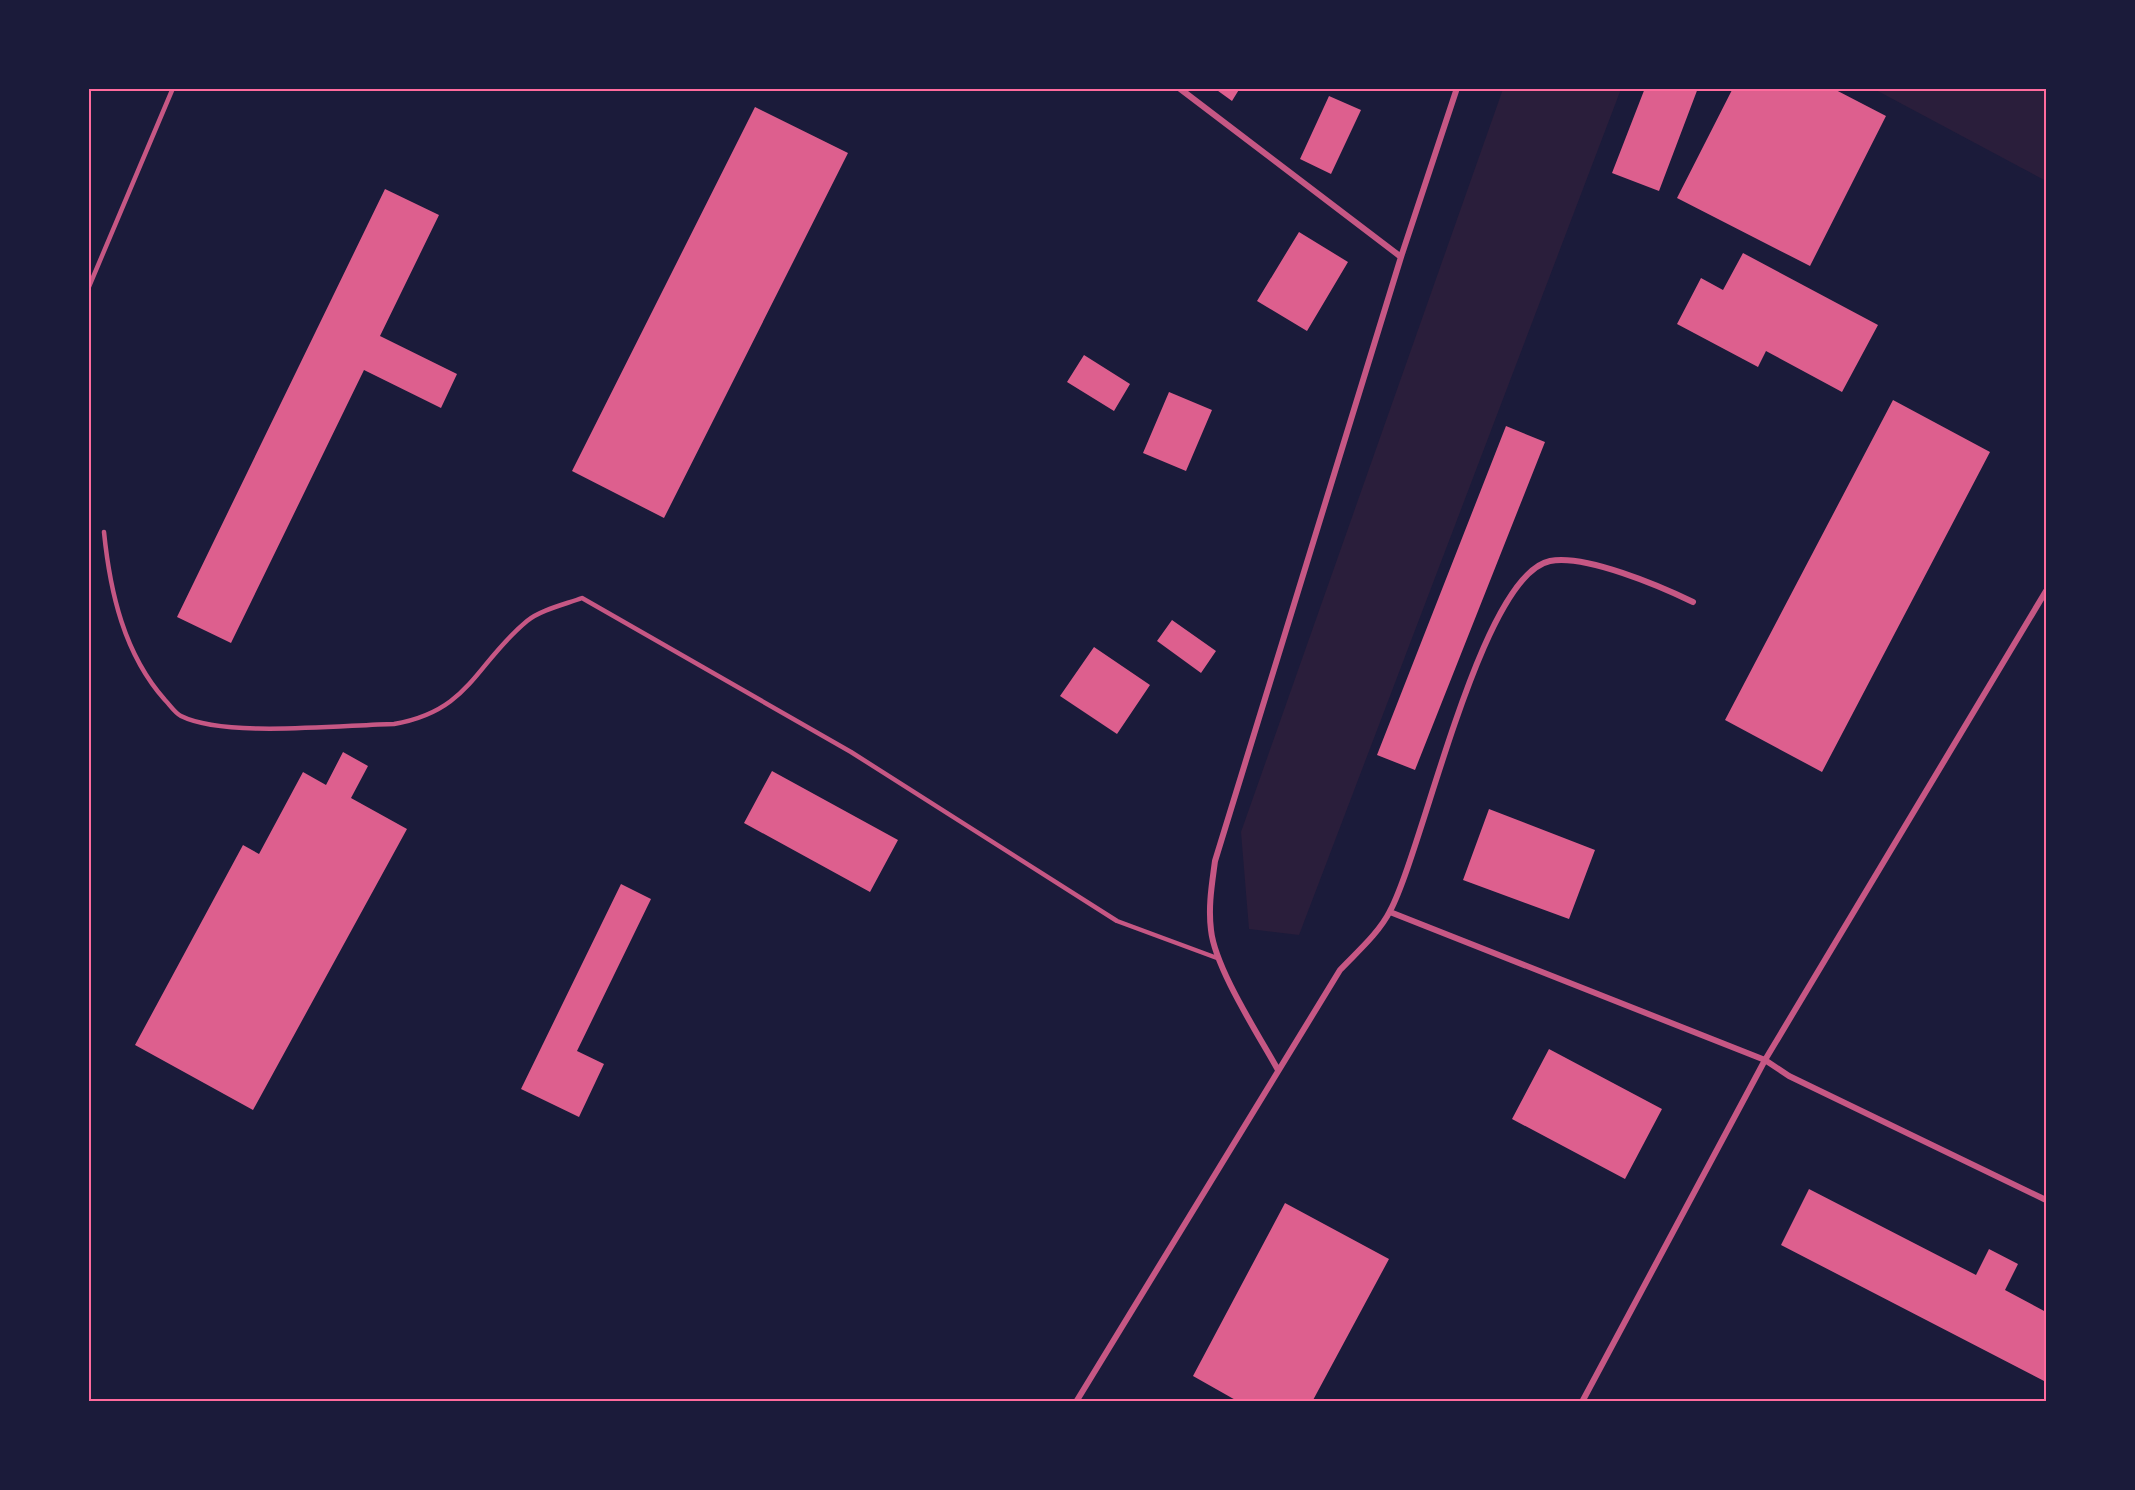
<svg xmlns="http://www.w3.org/2000/svg" width="2135" height="1490" viewBox="0 0 2135 1490" font-family="Inter,sans-serif">
<style>
.green{fill:#2a1e3b}
.building{fill:#dd5f8e}
.lines{fill:none;stroke-linecap:round;stroke-linejoin:round}
.service{stroke:#c65784;stroke-width:4.5}
.minor{stroke:#c65784;stroke-width:6}
.neatline{fill:none;stroke:#ff6b9d;stroke-width:2}
</style>
<rect width="100%" height="100%" fill="#1b1b3a"/>
<path class="green" d="M1503 89H1621L1299 935 1249 929 1241 832Z
M1874 89H2046V181Z"/>
<path class="building" d="M1214 88H1240L1232 101Z
M1645 88H1698L1659 191 1612 173Z
M1733 88H1832L1886 116 1810 266 1677 198Z
M1329 96 1361 110 1331 174 1300 159Z
M755 107 848 153 664 518 572 471Z
M385 189 439 215 380 336 457 374 441 408 364 370 231 643 177 617Z
M1299 232 1348 262 1307 331 1257 301Z
M1743 253 1878 325 1842 392 1766 351 1758 367 1677 324 1701 278 1723 290Z
M1084 355 1130 384 1114 411 1067 382Z
M1169 392 1212 410 1186 471 1143 453Z
M1893 400 1990 452 1822 772 1725 720Z
M1506 426 1545 442 1415 770 1377 755Z
M1172 620 1216 651 1201 673 1157 641Z
M1094 647 1150 685 1117 734 1060 696Z
M343 752 368 766 351 798 407 829 253 1110 135 1045 243 845 259 854 303 772 326 785Z
M772 771 898 840 870 892 744 823Z
M1489 809 1595 850 1569 919 1463 880Z
M621 884 651 899 577 1051 604 1064 579 1117 521 1089Z
M1549 1049 1662 1109 1625 1179 1512 1119Z
M1809 1189 1976 1275 1989 1249 2018 1264 2005 1290 2046 1312V1382L1781 1245Z
M1285 1203 1389 1259 1312 1402H1239L1193 1376Z"/>
<g class="lines">
<path class="service" d="M88 289 173 88
M104 532C110 592 124 654 165 700 170 705 175 713 181 716 225 738 341 725 394 724 470 711 475 664 527 621 540 610 566 604 582 598L851 752 1117 921 1217 958"/>
<path class="minor" d="M1179 88 1401 257
M1390 912 1765 1060 1789 1076 2046 1200
M1278 1070C1258 1034 1215 968 1211 930 1208 906 1212 884 1215 861L1401 257 1457 88
M1076 1402 1340 970C1357 952 1379 933 1390 911 1424 847 1481 575 1550 561 1585 554 1660 586 1693 602
M1582 1402 1765 1060 2046 591"/>
</g>
<rect width="2135" height="1490" fill="none" stroke="#1b1b3a" stroke-width="180"/>
<rect x="90" y="90" width="1955" height="1310" class="neatline"/>
</svg>
